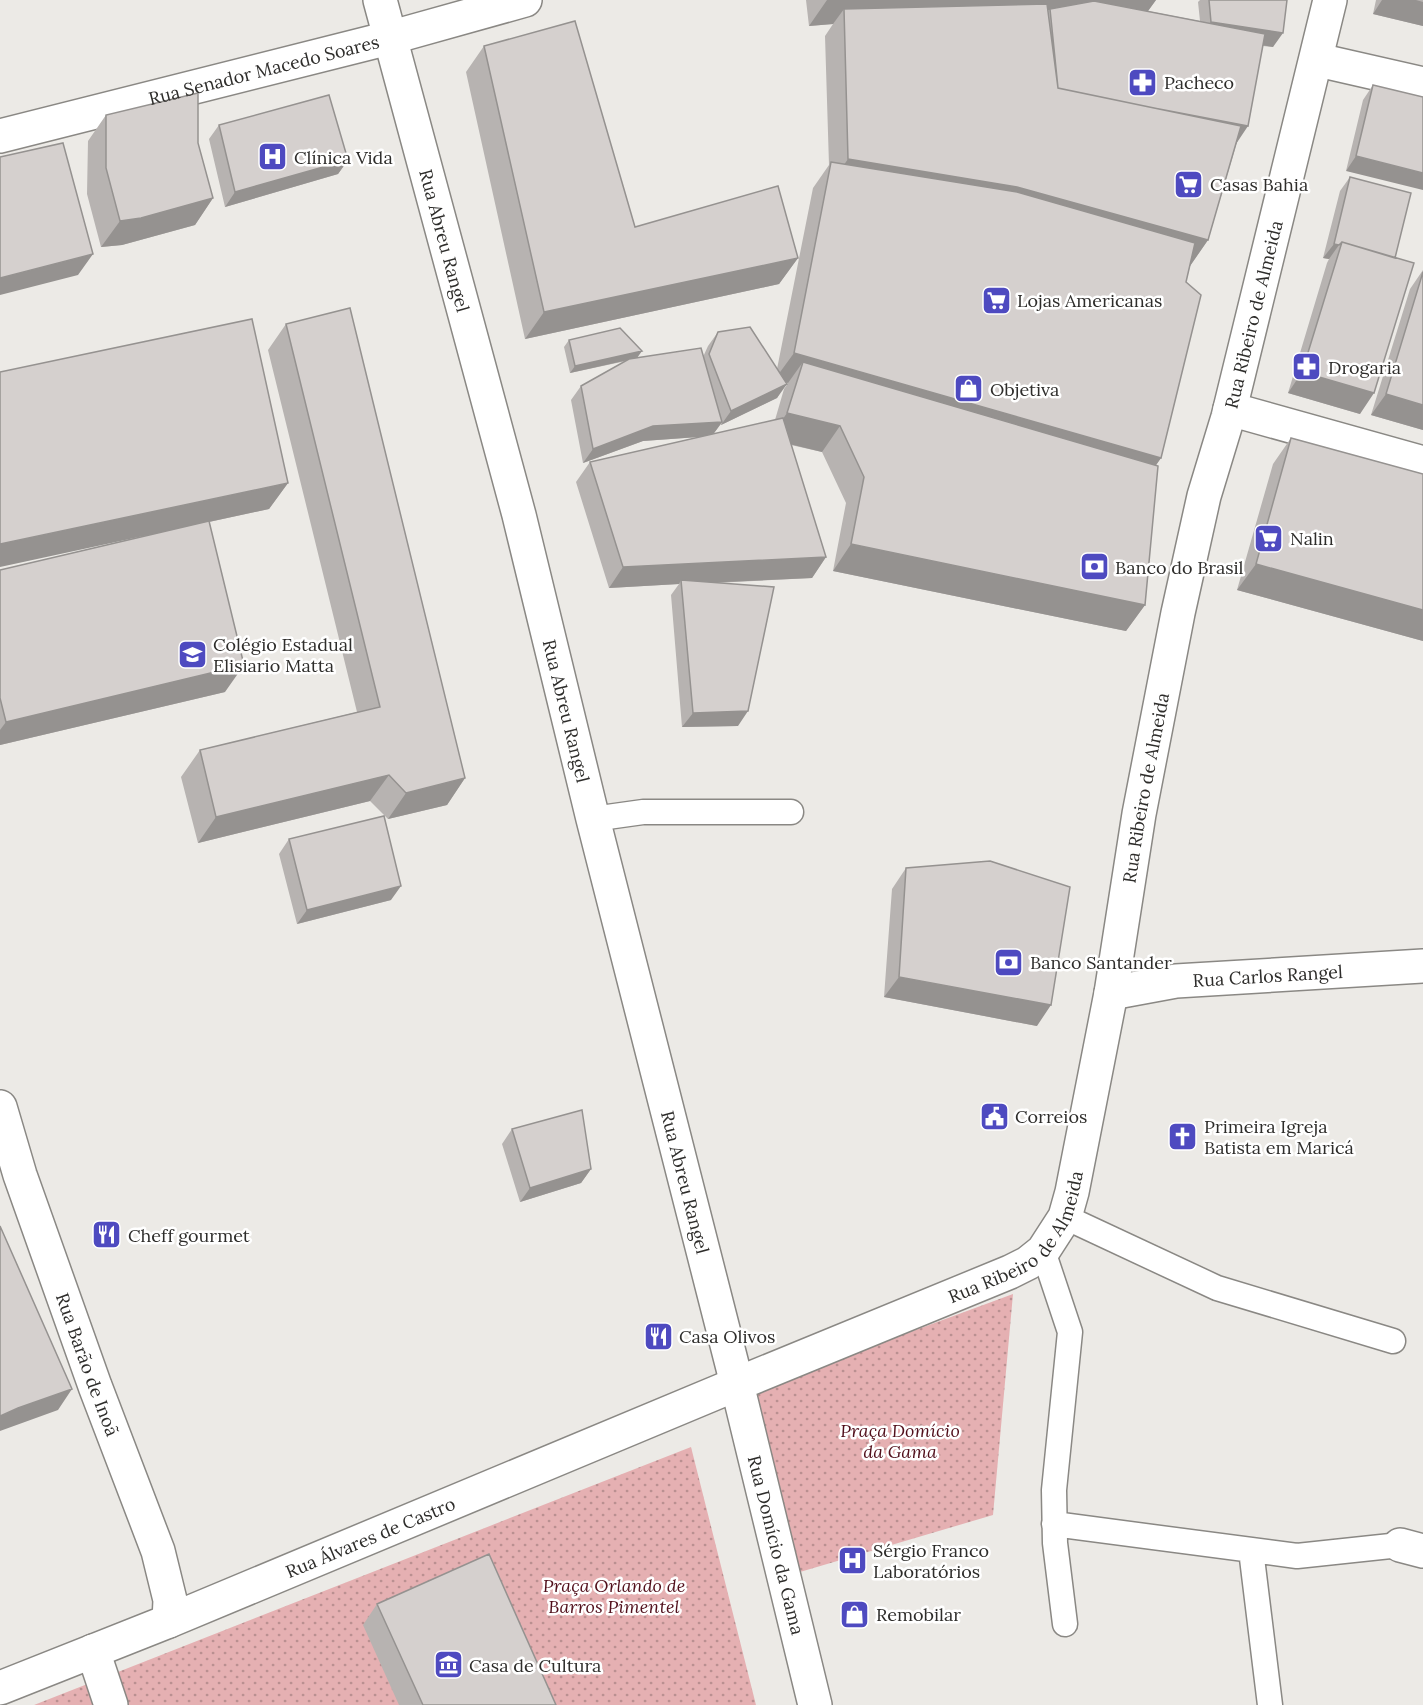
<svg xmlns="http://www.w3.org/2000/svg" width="1423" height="1705" viewBox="0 0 1423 1705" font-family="Lora,serif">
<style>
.park{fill:url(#park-dots)}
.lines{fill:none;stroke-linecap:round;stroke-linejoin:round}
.service-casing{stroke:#8a8884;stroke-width:27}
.pedestrian-casing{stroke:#8a8884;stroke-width:36}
.minor-casing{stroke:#8a8884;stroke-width:36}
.secondary-casing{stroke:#8a8884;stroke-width:36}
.primary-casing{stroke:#8a8884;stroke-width:36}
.service{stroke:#fff;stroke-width:24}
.pedestrian{stroke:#fff;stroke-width:33}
.minor{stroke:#fff;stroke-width:33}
.secondary{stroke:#fff;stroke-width:33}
.primary{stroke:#fff;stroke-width:33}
.wall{fill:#b7b3b1;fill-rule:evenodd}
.shaded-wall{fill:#959290}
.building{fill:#d5d0ce;stroke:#959290;stroke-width:1.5}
.labels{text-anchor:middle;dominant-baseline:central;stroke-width:5;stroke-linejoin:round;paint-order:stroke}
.street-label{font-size:18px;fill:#2e2d2b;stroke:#fff}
.poi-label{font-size:18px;fill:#2e2d2b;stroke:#fff;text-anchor:start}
.park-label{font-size:18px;font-style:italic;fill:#510f1b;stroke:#fff}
</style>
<defs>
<pattern id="park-dots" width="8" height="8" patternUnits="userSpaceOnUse" patternTransform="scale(1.5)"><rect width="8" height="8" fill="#e5b0b2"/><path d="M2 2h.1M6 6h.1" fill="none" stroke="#ba9091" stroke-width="1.8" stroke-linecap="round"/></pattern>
</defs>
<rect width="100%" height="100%" fill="#eceae6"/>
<path class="park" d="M1013 1294 993 1515 800 1572 753 1390Z
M691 1447 756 1705H34Z"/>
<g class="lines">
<defs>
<path id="service" d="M593 819 643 812H791
M1065 1217 1217 1288 1393 1341
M1043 1251 1070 1332 1054 1490 1055 1543 1065 1624
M1054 1524 1297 1556 1400 1545
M1251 1550 1270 1705"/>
<g id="pedestrian">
<path d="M1230 409 1423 463"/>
<path id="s1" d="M169 1621 737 1384"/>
<path d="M93 1651 111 1705"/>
</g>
<g id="minor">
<path d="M1318 60 1423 84"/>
<path id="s2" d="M1111 993 1176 981 1423 966"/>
<path d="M1400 1545 1423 1551"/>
</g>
<g id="secondary">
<path id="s3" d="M380 0 519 515 593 819 737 1384"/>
<path id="s4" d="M0 136 389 38 525 0"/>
</g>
<g id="primary">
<path id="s5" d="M0 1107 20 1175 95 1386 158 1551 170 1600 169 1621 0 1688"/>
<path id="s6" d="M815 1705 737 1384 1010 1272 1028 1263 1043 1251 1065 1217 1072 1192 1111 993 1139 814 1178 613 1204 496 1228 417 1330 0"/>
</g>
</defs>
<use href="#service" class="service-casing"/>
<use href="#pedestrian" class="pedestrian-casing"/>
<use href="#minor" class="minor-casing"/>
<use href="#secondary" class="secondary-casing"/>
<use href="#primary" class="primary-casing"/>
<use href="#service" class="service"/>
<use href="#pedestrian" class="pedestrian"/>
<use href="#minor" class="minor"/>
<use href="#secondary" class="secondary"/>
<use href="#primary" class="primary"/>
</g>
<path class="wall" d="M806 0H1156L1148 11 1200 21 1198 2 1200 0H1287L1273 47 1263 46 1237 142 1208 240 1190 266 1186 282 1161 458 1156 465 1145 605 1126 631 833 571 846 503 822 452 791 445 826 557 812 578 714 583 738 726 682 727 671 595 679 584 609 588 576 482 590 462 699 437 643 441 583 463 571 400 581 386 626 361 570 373 564 347 569 340 637 358 703 357 708 346 718 332 777 369 813 188 829 165 825 36 833 24 809 26ZM786 382 788 383 784 389 775 420 713 434 721 424V425L777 398Z
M1376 0H1423V26L1373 14Z
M484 46 635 227 798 258 779 284 525 339 466 72Z
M1373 85 1423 97 1346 171 1363 100Z
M106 115 198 143 213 198 195 225 122 245 101 247 87 194 88 141Z
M219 125 348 160 338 174 225 207 209 139Z
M1350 177 1395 258 1360 414 1288 393 1327 263 1329 259 1323 258 1340 191Z
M1423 270V430L1371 415 1410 289Z
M286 324 465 778 447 805 388 819 370 801 198 843 181 777 200 750 357 712 268 350Z
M1291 438 1423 474V641L1237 590 1273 464Z
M288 483 269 509 209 522 225 692 0 745V570L140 537Z
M289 839 391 900 297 924 279 854Z
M906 868 1037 1026 884 997 892 889Z
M512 1129 591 1169 581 1183 520 1202 502 1144Z
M377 1604 556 1705H399L363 1625Z"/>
<path class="shaded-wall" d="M827 0H1156L1140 22 1077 8 844 24V9L833 24 809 26Z
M1382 0H1416L1423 2V26L1373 14Z
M1211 22 1283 33 1273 47 1201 36Z
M1057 89 1248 126 1234 147Z
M1356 156 1423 173V190L1346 171Z
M848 159 1017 187 1208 240 1190 266 830 185Z
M348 160 338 174 225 207 235 192Z
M213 198 195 225 122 245 101 247 120 221Z
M1334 244 1339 245 1329 259 1323 258Z
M93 254 78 275 0 295V278Z
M798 258 779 284 525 339 544 312Z
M642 351 637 358 570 373 575 366Z
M794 353 1161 458 1142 485 803 362 788 383 775 379Z
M1302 372 1374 393 1360 414 1288 393Z
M787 384 777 398 721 425 731 411Z
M1386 394 1423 405V430L1371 415Z
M787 413 840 426 822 452 769 439Z
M722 422 712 436 643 441 583 463 593 449 653 426Z
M288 483 269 509 0 567V544Z
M851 544 1145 605 1126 631 833 571Z
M826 557 812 578 682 584 681 580 679 584 609 588 623 567Z
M1256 564 1423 610V641L1237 590Z
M244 665 225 692 0 745V730L6 722Z
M748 711 738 726 682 727 693 713Z
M389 775 370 801 198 843 216 817Z
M465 778 447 805 388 819 406 793Z
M401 886 391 900 297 924 307 910Z
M899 977 1051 1005 1037 1026 884 997Z
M591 1169 581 1183 520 1202 530 1188Z
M72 1389 58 1410 0 1431V1416L18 1408Z"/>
<path class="building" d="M1209 0H1287L1283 33 1211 22Z
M1094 1 1265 34 1248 126 1154 108 1058 88 1050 9Z
M1047 4 1058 88 1241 126 1208 240 1017 187 848 159 844 9Z
M575 21 635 227 778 186 798 258 544 312 484 46Z
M1373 85 1423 97V173L1356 156Z
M198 93V143L213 198 141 218 120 221 106 168V115Z
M329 95 348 160 235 192 219 125Z
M63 143 93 254 0 278V157Z
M831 162 1017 192 1195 243 1186 282 1201 295 1161 458 794 353Z
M1350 177 1411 193 1395 258 1342 242 1339 245 1334 244Z
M1342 242 1414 263 1374 393 1302 372Z
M1423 272V405L1386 394Z
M350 308 465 778 406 793 389 775 216 817 200 750 380 707 286 324Z
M252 319 288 483 0 544V372Z
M750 327 787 384 731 411 709 354 718 332Z
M620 328 642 351 575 366 569 340Z
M701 348 722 422 653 426 593 449 581 386 629 359Z
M803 362 1158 466 1145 605 851 544 864 477 840 426 787 413Z
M783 418 826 557 623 567 590 462Z
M1291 438 1423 474V610L1256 564Z
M209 521 244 665 6 722 0 698V570Z
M681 580 774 587 748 711 693 713Z
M384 816 401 886 307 910 289 839Z
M990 861 1070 887 1051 1005 899 977 906 868Z
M582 1110 591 1169 530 1188 512 1129Z
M0 1226 72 1389 18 1408 0 1416Z
M489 1554 556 1705H423L377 1604Z"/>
<defs>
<symbol id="pharmacy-square" viewBox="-11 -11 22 22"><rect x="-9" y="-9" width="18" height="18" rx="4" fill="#4e4ac0" stroke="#fff"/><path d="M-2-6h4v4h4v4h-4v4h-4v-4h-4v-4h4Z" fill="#fff"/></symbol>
<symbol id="hospital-square" viewBox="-11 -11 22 22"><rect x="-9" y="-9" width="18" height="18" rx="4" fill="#4e4ac0" stroke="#fff"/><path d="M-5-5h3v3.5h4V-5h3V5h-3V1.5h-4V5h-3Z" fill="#fff"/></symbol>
<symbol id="supermarket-square" viewBox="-11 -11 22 22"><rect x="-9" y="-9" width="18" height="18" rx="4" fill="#4e4ac0" stroke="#fff"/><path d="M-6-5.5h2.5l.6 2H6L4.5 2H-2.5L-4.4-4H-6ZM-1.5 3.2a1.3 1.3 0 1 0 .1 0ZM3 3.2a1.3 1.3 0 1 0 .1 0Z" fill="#fff"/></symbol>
<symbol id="shop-square" viewBox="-11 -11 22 22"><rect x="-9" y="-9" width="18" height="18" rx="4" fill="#4e4ac0" stroke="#fff"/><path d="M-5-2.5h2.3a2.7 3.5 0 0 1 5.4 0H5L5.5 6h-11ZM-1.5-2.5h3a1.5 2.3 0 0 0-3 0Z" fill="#fff"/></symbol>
<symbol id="bank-square" viewBox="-11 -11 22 22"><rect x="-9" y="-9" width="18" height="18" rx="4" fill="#4e4ac0" stroke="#fff"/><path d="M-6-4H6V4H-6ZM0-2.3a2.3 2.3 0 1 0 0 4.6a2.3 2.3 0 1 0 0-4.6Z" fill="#fff"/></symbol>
<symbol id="school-square" viewBox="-11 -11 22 22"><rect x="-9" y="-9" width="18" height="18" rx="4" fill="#4e4ac0" stroke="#fff"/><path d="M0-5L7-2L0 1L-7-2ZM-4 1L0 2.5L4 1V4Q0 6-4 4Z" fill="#fff"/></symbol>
<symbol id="civic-square" viewBox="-11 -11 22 22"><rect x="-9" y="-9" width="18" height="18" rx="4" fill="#4e4ac0" stroke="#fff"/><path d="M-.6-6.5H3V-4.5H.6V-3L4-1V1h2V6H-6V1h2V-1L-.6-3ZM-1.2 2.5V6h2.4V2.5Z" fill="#fff"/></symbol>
<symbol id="church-square" viewBox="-11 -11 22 22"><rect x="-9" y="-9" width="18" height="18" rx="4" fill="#4e4ac0" stroke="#fff"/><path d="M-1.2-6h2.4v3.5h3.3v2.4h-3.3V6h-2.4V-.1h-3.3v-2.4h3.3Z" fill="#fff"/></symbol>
<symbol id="restaurant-square" viewBox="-11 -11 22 22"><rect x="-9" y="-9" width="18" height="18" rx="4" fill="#4e4ac0" stroke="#fff"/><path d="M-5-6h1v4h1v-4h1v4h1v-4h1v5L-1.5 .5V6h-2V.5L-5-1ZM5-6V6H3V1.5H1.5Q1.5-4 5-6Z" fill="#fff"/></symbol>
<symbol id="museum-square" viewBox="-11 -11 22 22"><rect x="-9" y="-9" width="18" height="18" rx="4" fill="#4e4ac0" stroke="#fff"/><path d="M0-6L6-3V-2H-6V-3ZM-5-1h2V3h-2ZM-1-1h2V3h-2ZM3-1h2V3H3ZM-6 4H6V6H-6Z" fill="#fff"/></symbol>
</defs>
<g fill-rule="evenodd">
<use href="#pharmacy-square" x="1126" y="66" width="33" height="33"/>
<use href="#hospital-square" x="256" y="140" width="33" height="33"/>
<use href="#supermarket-square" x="1172" y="168" width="33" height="33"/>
<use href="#supermarket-square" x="980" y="284" width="33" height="33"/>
<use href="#pharmacy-square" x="1290" y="350" width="33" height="33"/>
<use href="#shop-square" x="952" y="372" width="33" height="33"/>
<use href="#supermarket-square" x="1252" y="522" width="33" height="33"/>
<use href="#bank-square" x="1078" y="550" width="33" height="33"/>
<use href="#school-square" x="176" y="638" width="33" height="33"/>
<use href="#bank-square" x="992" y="946" width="33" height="33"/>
<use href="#civic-square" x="978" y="1100" width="33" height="33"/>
<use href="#church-square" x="1166" y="1120" width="33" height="33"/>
<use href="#restaurant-square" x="90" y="1218" width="33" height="33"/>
<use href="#restaurant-square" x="642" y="1320" width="33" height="33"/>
<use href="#hospital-square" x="836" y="1544" width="33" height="33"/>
<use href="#shop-square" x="838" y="1598" width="33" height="33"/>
<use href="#museum-square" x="432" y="1648" width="33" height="33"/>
</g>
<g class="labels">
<g class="street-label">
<text stroke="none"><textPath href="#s4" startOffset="272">Rua Senador Macedo Soares</textPath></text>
<text stroke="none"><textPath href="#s3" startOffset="249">Rua Abreu Rangel</textPath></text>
<text stroke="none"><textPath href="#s6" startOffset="1628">Rua Ribeiro de Almeida</textPath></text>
<text stroke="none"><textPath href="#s3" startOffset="735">Rua Abreu Rangel</textPath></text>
<text stroke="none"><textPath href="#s6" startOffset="1142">Rua Ribeiro de Almeida</textPath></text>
<text stroke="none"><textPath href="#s2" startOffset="158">Rua Carlos Rangel</textPath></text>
<text stroke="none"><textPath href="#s3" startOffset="1221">Rua Abreu Rangel</textPath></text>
<text stroke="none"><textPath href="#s6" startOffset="656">Rua Ribeiro de Almeida</textPath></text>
<text stroke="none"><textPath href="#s5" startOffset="272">Rua Barão de Inoã</textPath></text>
<text stroke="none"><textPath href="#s1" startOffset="218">Rua Álvares de Castro</textPath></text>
<text transform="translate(776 1545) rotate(76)">Rua Domício da Gama</text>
</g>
<g class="poi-label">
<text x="1164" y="82">Pacheco</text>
<text x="294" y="157">Clínica Vida</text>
<text x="1210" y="184">Casas Bahia</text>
<text x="1017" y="300">Lojas Americanas</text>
<text x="1328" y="367">Drogaria</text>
<text x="990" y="389">Objetiva</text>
<text x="1290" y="538">Nalin</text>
<text x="1115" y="567">Banco do Brasil</text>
<text x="213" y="644">Colégio Estadual<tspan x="213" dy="21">Elisiario Matta</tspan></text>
<text x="1030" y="962">Banco Santander</text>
<text x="1015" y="1116">Correios</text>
<text x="1204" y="1126">Primeira Igreja<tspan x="1204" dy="21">Batista em Maricá</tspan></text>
<text x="128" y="1235">Cheff gourmet</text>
<text x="679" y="1336">Casa Olivos</text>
<text x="873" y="1550">Sérgio Franco<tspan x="873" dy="21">Laboratórios</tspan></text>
<text x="876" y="1614">Remobilar</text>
<text x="469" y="1665">Casa de Cultura</text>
</g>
<g class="park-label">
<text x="900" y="1430">Praça Domício<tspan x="900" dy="21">da Gama</tspan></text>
<text x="614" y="1585">Praça Orlando de<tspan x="614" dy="21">Barros Pimentel</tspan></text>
</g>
</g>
</svg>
